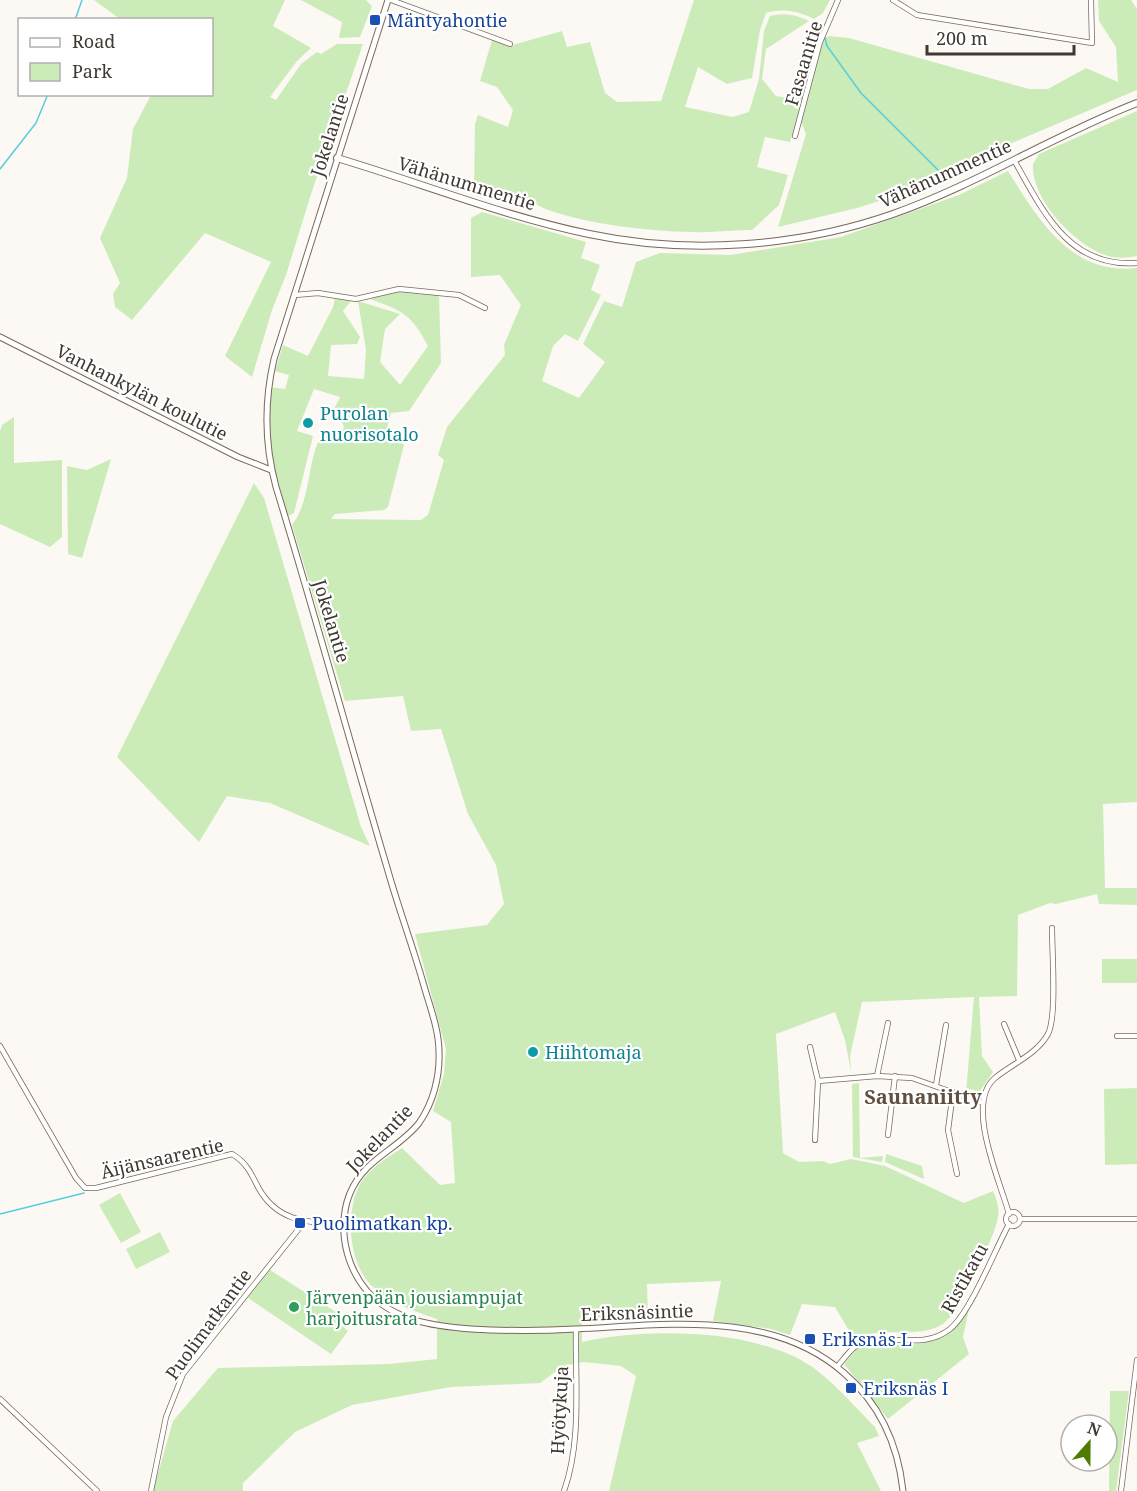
<svg xmlns="http://www.w3.org/2000/svg" width="1137" height="1491" viewBox="0 0 1137 1491" font-family="'Noto Serif',serif">
<style>
.green{fill:#cbecb8}
.lines{fill:none;stroke-linecap:round;stroke-linejoin:round}
.stream{stroke:#59ccdc;stroke-width:1.5}
.minor-casing{stroke:#7a695a;stroke-width:6}
.tertiary-casing{stroke:#7a695a;stroke-width:7}
.secondary-casing{stroke:#7a695a;stroke-width:8}
.minor{stroke:#fff;stroke-width:4.5}
.tertiary{stroke:#fff;stroke-width:5}
.secondary{stroke:#fff;stroke-width:6}
.transit-dot{fill:#1a4fb4;stroke:#fff;stroke-width:2}
.culture-dot{fill:#0f9aa8;stroke:#fff;stroke-width:2}
.leisure-dot{fill:#2e9e5b;stroke:#fff;stroke-width:2}
.labels{text-anchor:middle;dominant-baseline:central;stroke-width:4.5;stroke-linejoin:round;paint-order:stroke}
.transit-label{font-size:18px;fill:#164399;stroke:#fff;text-anchor:start}
.street-label{font-size:18px;fill:#403831;stroke:#fff}
.culture-label{font-size:18px;fill:#0d838f;stroke:#fff;text-anchor:start}
.leisure-label{font-size:18px;fill:#27864d;stroke:#fff;text-anchor:start}
.neighbourhood-label{font-size:20px;font-weight:bold;fill:#604f42;stroke:#fff}
</style>
<rect width="100%" height="100%" fill="#fcf8f4"/>
<path class="green" d="M94 0H285L273 26 311 48 297 61 270 97 276 100 301 64 317 52 321 54 337 44H363L311 194 286 275 272 310 252 377 225 356 271 262 205 233 132 320 115 307 113 294 120 283 100 238 127 178 133 129 151 95 212 94V20L120 19Z
M301 0H366L372 6 360 37 339 38 342 22Z
M694 0H830L823 13 814 19C798 11 783 8 766 13L760 30 752 78 727 84 698 67 685 107 733 117 749 112 759 79 764 31 770 16C783 12 797 15 809 21L766 49 762 79 776 96 788 98 802 87 806 91 790 142 765 137 757 167 788 175 779 205 752 230C732 230 713 233 693 232 645 231 593 225 548 210 529 203 505 182 485 193L474 191 475 124 478 115 508 127 513 110 497 87 480 81 492 40 509 46 562 31 567 47 590 42 605 93 617 102 661 101Z
M1098 0H1131L1137 9V90L1014 142 939 182 857 208 778 227 806 134 801 122 823 39 829 36 849 38 1029 89H1048L1086 68 1118 82 1116 47 1099 21Z
M1137 111V256C1126 258 1115 259 1105 255 1073 243 1031 199 1033 164L1039 154Z
M1008 171C1038 219 1071 276 1137 268V802L1103 804 1105 888H1137V905L1099 904 1097 894 1056 904 1050 903 1018 915 1017 996 979 997 982 1056 993 1072 975 1098 972 1097 974 1090 970 1089 968 1094 966 1093 974 997 862 1002 850 1056 851 1072 845 1040 835 1012 776 1034 783 1153 799 1162 823 1161 830 1164 851 1159 885 1166 964 1203 993 1191C998 1202 1000 1210 997 1222 993 1239 957 1315 943 1324 916 1340 882 1325 854 1339L835 1307 802 1304 790 1335 771 1329 713 1321 721 1281 647 1284 648 1320 582 1323V1342C649 1327 764 1328 819 1372 839 1388 857 1409 875 1427L879 1436 857 1443 881 1491H609L636 1376 621 1366 584 1362 563 1366 540 1383 451 1387 352 1405 295 1432 243 1483V1491H153L173 1421 218 1368 390 1364 437 1359V1319C414 1311 389 1303 371 1285 348 1262 345 1212 360 1184 370 1168 387 1158 402 1148L440 1185 455 1183 451 1122 433 1111 444 1074 446 1049 415 934 487 925 504 904 496 865 468 814 441 729 411 731 403 696 345 701 292 525C312 498 306 464 321 436L339 441 344 427 340 417 332 413 340 397 314 389 297 431 313 436 294 513 288 516 274 472 269 423V387L285 389 289 375 275 371 283 345 308 356 333 307 335 298 351 301 343 311 360 337 357 344 331 345 328 376 364 379 366 350 358 301 400 314 385 329 380 362 400 385 428 346C411 314 403 311 370 299L400 290 439 295 441 363 409 411 391 413 387 429 404 445 388 507 384 510 335 514 331 519 421 520 428 515 444 460 438 455 447 427 505 355 504 345 521 305 500 275 471 277V218L482 212 586 242 581 258 600 265 591 290 601 295 578 341 565 334 553 346 542 381 579 398 605 362 583 344 604 301 622 307 636 262 660 253 731 255 841 237 959 195Z
M14 417V463L62 460V537L50 547 0 524V431L2 425Z
M111 459 82 558 68 554 67 466 87 470Z
M254 483 264 498 361 827 370 846 270 803 227 796 199 842 117 757Z
M1137 959V983H1102V959Z
M859 1083 860 1158 883 1156 882 1162 853 1157 852 1084Z
M1137 1088V1164L1105 1165 1104 1089Z
M886 1154 922 1166 924 1179 885 1162Z
M120 1193 141 1232 121 1243 99 1205Z
M160 1232 170 1252 136 1269 126 1249Z
M270 1270 342 1316 341 1325 348 1331 331 1354 248 1298Z
M969 1309 963 1337 969 1354 888 1419 844 1364C850 1357 856 1348 865 1345 872 1344 881 1345 889 1345 926 1345 948 1343 969 1309Z
M1110 1391H1129L1116 1491H1109Z"/>
<g class="lines">
<path class="stream" d="M75 20 82 0
M821 28 822 29
M825 38 827 46 861 93 940 172
M0 169 36 123 48 94
M0 1214 84 1193"/>
<defs>
<path id="minor" d="M391 0 510 44
M893 0 917 15 1092 43 1091 0
M795 136 820 42 838 0
M1014 160C1043 211 1068 268 1137 263
M295 295 318 293 356 299 399 289 459 295 485 308
M1004 1024 1019 1060
M1117 1036H1137
M0 1046 76 1178 85 1188H96L232 1154C246 1162 251 1173 258 1187 277 1222 306 1222 343 1224
M810 1047 818 1081 815 1140
M877 1076 888 1023
M818 1081 877 1076 912 1078 983 1103
M936 1085 946 1025
M953 1092 948 1130 957 1174
M888 1135 895 1076
M1006 1219a7 7 0 1 1 14 0a7 7 0 1 1-14 0Z
M1009 1214C1001 1183 964 1104 995 1078 1012 1064 1037 1054 1048 1034 1057 1017 1052 951 1052 928
M1020 1219H1137
M837 1367C843 1360 849 1351 856 1346 882 1329 920 1353 950 1329 970 1313 995 1250 1009 1224
M0 1399 97 1491
M151 1491 166 1417 183 1374 305 1221
M564 1491C582 1441 575 1382 576 1329
M1121 1491 1137 1360"/>
<path id="tertiary" d="M388 0 274 359C264 402 264 443 276 487 315 614 350 743 388 871 399 910 413 947 424 986 430 1007 439 1030 439 1052 440 1077 433 1103 419 1123 405 1141 383 1152 367 1168 334 1201 338 1257 367 1291 394 1321 433 1326 471 1329 506 1331 541 1331 576 1329 666 1325 771 1309 844 1373 880 1404 898 1444 903 1491
M0 337 238 457 271 470"/>
<path id="secondary" d="M337 158C421 183 503 216 589 234 688 255 799 247 893 214 978 184 1054 135 1137 103"/>
</defs>
<use href="#minor" class="minor-casing"/>
<use href="#tertiary" class="tertiary-casing"/>
<use href="#secondary" class="secondary-casing"/>
<use href="#minor" class="minor"/>
<use href="#tertiary" class="tertiary"/>
<use href="#secondary" class="secondary"/>
</g>
<g class="transit-dot">
<rect x="369" y="14" width="12" height="12" rx="3"/>
<rect x="294" y="1217" width="12" height="12" rx="3"/>
<rect x="804" y="1333" width="12" height="12" rx="3"/>
<rect x="845" y="1382" width="12" height="12" rx="3"/>
</g>
<g class="culture-dot">
<circle cx="308" cy="423" r="6"/>
<circle cx="533" cy="1052" r="6"/>
</g>
<circle class="leisure-dot" cx="294" cy="1307" r="6"/>
<g class="labels">
<g class="transit-label">
<text x="387" y="20">Mäntyahontie</text>
<text x="312" y="1223">Puolimatkan kp.</text>
<text x="822" y="1339">Eriksnäs L</text>
<text x="863" y="1388">Eriksnäs I</text>
</g>
<g class="street-label">
<text transform="translate(803 63) rotate(-73)">Fasaanitie</text>
<text transform="translate(329 135) rotate(-72)">Jokelantie</text>
<text transform="translate(945 173) rotate(-24)">Vähänummentie</text>
<text transform="translate(467 183) rotate(17)">Vähänummentie</text>
<text transform="translate(142 392) rotate(27)">Vanhankylän koulutie</text>
<text transform="translate(332 621) rotate(73)">Jokelantie</text>
<text transform="translate(379 1138) rotate(-46)">Jokelantie</text>
<text transform="translate(162 1158) rotate(-13)">Äijänsaarentie</text>
<text transform="translate(964 1278) rotate(-61)">Ristikatu</text>
<text transform="translate(637 1312) rotate(-2)">Eriksnäsintie</text>
<text transform="translate(208 1324) rotate(-54)">Puolimatkantie</text>
<text transform="translate(559 1410) rotate(-87)">Hyötykuja</text>
</g>
<g class="culture-label">
<text x="320" y="413">Purolan<tspan x="320" dy="21">nuorisotalo</tspan></text>
<text x="545" y="1052">Hiihtomaja</text>
</g>
<g class="leisure-label">
<text x="306" y="1297">Järvenpään jousiampujat<tspan x="306" dy="21">harjoitusrata</tspan></text>
</g>
<g class="neighbourhood-label">
<text x="923" y="1096">Saunaniitty</text>
</g>
</g>
<rect x="18" y="18" width="195" height="78" fill="#ffffff" stroke="#b3afad" stroke-width="1.5"/>
<rect x="30" y="38" width="30" height="9" fill="#ffffff" stroke="#b3afad" stroke-width="1.5"/>
<text x="72" y="48" font-size="18" fill="#403831">Road</text>
<rect x="30" y="63" width="30" height="18" fill="#cbecb8" stroke="#b3afad" stroke-width="1.5"/>
<text x="72" y="78" font-size="18" fill="#403831">Park</text>
<g transform="translate(1089 1443) rotate(21)"><circle r="28" fill="#ffffff" stroke="#b3afad" stroke-width="1.5"/>
<path d="M0-4.5L10 22L0 15L-10 22Z" fill="#4e7b00"/>
<text y="-9" font-size="16" font-weight="bold" text-anchor="middle" fill="#403831">N</text>
</g>
<path d="M927 45v9h147v-9" fill="none" stroke="#403831" stroke-width="3"/>
<text x="936" y="45" font-size="18" fill="#403831" stroke="#ffffff" stroke-width="4.5" paint-order="stroke">200 m</text>
</svg>
